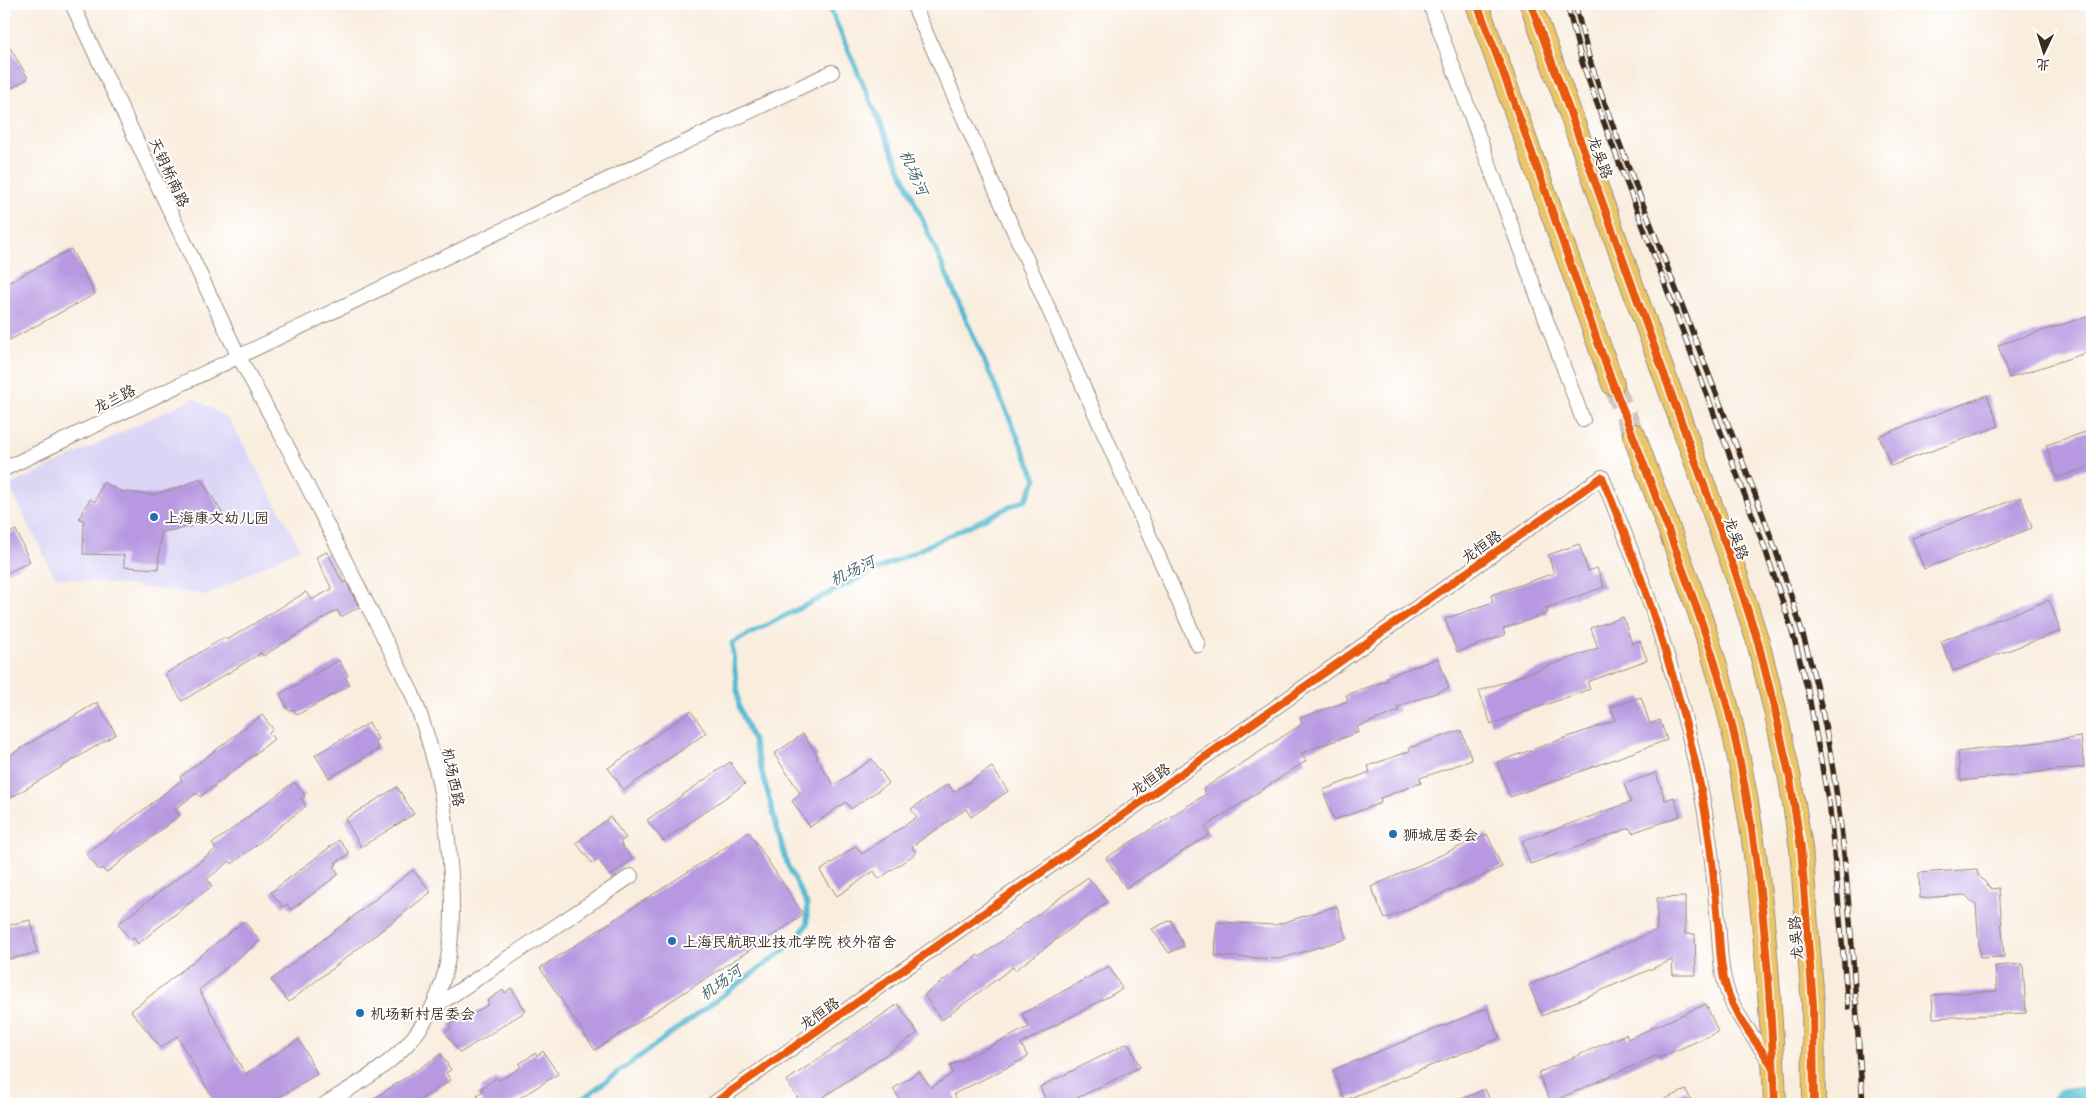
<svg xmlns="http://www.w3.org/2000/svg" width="2096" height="1108" viewBox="0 0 2096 1108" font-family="Mali,'LXGW WenKai TC',sans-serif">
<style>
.built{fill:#dcd6f6}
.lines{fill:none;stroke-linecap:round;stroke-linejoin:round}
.stream{stroke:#52b9d0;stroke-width:5}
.river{stroke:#52b9d0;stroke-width:30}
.building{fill:#b798e1}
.primary-tunnel{stroke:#d3c6b8;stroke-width:22;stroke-dasharray:22 11;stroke-linecap:butt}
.street-casing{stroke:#9a8c7e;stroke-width:16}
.primary-casing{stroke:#9a8c7e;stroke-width:24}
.street{stroke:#fff;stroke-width:14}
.primary{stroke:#ebc669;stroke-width:22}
.rail-casing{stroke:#3b2a1e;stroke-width:5.5}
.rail{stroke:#fff;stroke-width:4;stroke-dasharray:11;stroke-linecap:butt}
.cycleway-casing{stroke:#fff;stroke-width:11}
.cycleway{stroke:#e8590c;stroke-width:8}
.poi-dot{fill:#1f6fb2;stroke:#fff;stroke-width:2}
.labels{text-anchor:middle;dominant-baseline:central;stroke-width:4;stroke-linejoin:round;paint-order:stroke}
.street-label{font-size:15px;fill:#3b2a1e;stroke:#fff}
.poi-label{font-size:15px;fill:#3b2a1e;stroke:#fff;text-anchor:start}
.water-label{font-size:16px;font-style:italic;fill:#446365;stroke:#fff}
</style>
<rect width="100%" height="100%" fill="#fff"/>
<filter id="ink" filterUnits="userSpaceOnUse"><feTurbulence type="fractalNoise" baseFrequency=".02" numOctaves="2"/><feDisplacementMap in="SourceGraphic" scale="10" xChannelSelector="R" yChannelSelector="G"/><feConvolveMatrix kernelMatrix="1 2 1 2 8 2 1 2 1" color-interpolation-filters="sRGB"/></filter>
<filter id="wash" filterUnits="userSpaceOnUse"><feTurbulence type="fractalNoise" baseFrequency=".0096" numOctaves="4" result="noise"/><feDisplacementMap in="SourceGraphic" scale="20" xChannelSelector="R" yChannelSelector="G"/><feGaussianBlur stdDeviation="1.12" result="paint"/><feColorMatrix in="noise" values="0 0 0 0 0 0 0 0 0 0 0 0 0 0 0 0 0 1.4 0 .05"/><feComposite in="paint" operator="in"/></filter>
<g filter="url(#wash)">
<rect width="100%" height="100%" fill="#f9edde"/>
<path class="built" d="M194 398 230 420 300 548 207 595 55 577 9 486Z"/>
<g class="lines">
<path class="stream" d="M575 1104 794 943 807 924V904L787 864 754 743 739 707 732 643 845 585 1026 499 1036 479 828 4"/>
<path class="river" d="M2065 1104 2092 1100"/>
</g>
<g id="blocks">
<path class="building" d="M4 38 28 78 4 93Z
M71 249 95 294 4 343V285Z
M2092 315V351L2009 378 1998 345Z
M1987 395 1999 426 1891 466 1879 436Z
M2092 430V466L2057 478 2046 445Z
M200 478 223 514 190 527 161 532 158 569 124 567V555L83 554 84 521 79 518 90 499 95 502 103 482 120 491 152 495 178 488Z
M2021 497 2032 528 1924 569 1912 538Z
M16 530 30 562 4 574V536Z
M1579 544 1588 571 1597 568 1604 587 1546 608 1548 613 1503 629 1505 635 1457 652 1445 619 1493 602 1491 595 1554 573 1548 555Z
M327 552 343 583 346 582 359 607 341 617 337 610 263 656 261 653 182 701 165 674 225 637 227 640 306 592 311 600 332 589 316 557Z
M2049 600 2061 631 1953 671 1941 641Z
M1623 617 1632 644 1640 641 1647 660 1587 682 1590 689 1491 724 1479 691 1598 648 1591 628Z
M1438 658 1449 688 1397 707 1399 711 1357 727 1359 732 1301 753 1306 761 1205 827 1210 834 1126 888 1106 858 1206 794 1203 789 1302 724 1300 718 1348 701 1346 695 1388 680 1386 677Z
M339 660 348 676 345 677 350 685 297 715 293 709 289 711 280 694Z
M1641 697 1650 724 1660 720 1667 740 1510 797 1497 762 1616 720 1611 707Z
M97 702 116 734 4 802V759Z
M691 711 706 733 624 790 608 768Z
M262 715 273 729 269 733 274 739 200 797 197 793 175 809 180 815 106 873 102 868 99 870 86 854 182 780 180 777Z
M369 723 378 739 375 741 379 749 329 778 315 755Z
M1461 730 1472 760 1420 778 1421 783 1380 798 1381 803 1334 820 1323 790 1370 772 1368 766 1410 751 1409 748Z
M803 734 818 756 816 758 834 785 872 759 889 783 851 809 846 802 810 827 792 801 801 794 774 754Z
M2081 737 2084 767 1961 781 1958 752Z
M730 762 745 784 663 841 647 820Z
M992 767 1008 791 971 817 966 809 912 846 916 853 879 879 874 871 837 896 820 871 856 846 862 854 917 817 911 809 948 784 954 792Z
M1656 773 1665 800 1674 797 1680 816 1632 833 1630 828 1530 864 1522 841 1631 802 1624 784Z
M294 782 305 796 301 799 306 806 232 864 230 861 207 879 212 886 160 926 138 944 134 938 131 940 118 924 216 849 212 844Z
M397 787 414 814 361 847 345 819Z
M610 817 626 838 620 842 632 859 610 876 598 859 592 863 576 843Z
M749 832 804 915 595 1050 540 968Z
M1487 834 1502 867 1385 919 1371 887Z
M339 840 350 854 335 863 337 864 334 867 339 874 291 910 287 904 283 907 271 892Z
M1977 869 1978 875 1992 889 1999 888 2004 957 1980 958 1976 905 1965 895 1920 898 1919 873Z
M413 870 431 892 289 1002 271 980Z
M1088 877 1107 902 1015 970 1013 967 942 1020 924 995 978 955 980 957Z
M1685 897V934H1695L1696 975H1673L1672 960 1542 1016 1529 985 1657 930V898Z
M1337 906 1346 939 1279 959 1215 956 1217 922 1275 925Z
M31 920 37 953 4 960V926Z
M1171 920 1184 946 1169 953 1152 929Z
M244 921 260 941 199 990 245 1074 299 1039 317 1074 268 1104H216L177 1036 161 1048 131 1011Z
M2023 964 2026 1013 1933 1018 1932 995 1997 991 1995 966Z
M1109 966 1122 989 1021 1044 1028 1057 954 1094 957 1100 950 1104H903L893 1089 919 1071 931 1088 953 1073 950 1066 1029 1027 1022 1014Z
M511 988 526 1011 460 1053 445 1032 451 1028 449 1025 465 1015 467 1018 489 1004 487 1001 503 990 505 993Z
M898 1004 918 1033 813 1104H802L786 1081Z
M1706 1004 1718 1032 1659 1058 1658 1055 1551 1102 1538 1073 1626 1034 1628 1039Z
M1487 1008 1500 1038 1345 1100 1333 1070Z
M1128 1043 1140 1067 1065 1104H1048L1040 1087Z
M543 1051 558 1074 510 1104H484L477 1095 483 1091 481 1088 497 1078 499 1081 521 1067 519 1064 535 1053 537 1056Z
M441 1054 451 1070 446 1073 451 1080 423 1098 414 1104H366Z
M1485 1089 1492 1104H1450Z
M1686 1090 1693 1104H1653Z"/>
</g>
</g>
<g filter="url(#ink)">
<use href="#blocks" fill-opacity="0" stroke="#9a8c7e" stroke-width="1"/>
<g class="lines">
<path class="primary-tunnel" d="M1613 384 1634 435"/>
<defs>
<path id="street" d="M72 4 238 355 283 438 412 693C435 752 445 799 450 862 455 922 454 985 415 1035 392 1065 357 1084 325 1104
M913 4 1198 645
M1430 4 1583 420
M4 469 832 72
M433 1008 631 876
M713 1104 1602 477C1644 579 1680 682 1701 791 1710 834 1714 878 1718 922 1720 945 1720 971 1728 993 1737 1018 1757 1042 1772 1064"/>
<path id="primary" d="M1477 4 1613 384
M1531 4 1736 574 1758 642 1775 710 1790 779 1801 848 1813 1004 1814 1104
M1634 435C1668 529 1708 624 1731 722 1760 847 1770 976 1775 1104"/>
</defs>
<use href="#street" class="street-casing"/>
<use href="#primary" class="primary-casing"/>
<use href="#street" class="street"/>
<use href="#primary" class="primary"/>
<defs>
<path id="rail" d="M1567 4 1582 62 1607 131 1764 546 1791 627 1808 691 1830 810 1848 1007
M1575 4 1590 61 1614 129C1651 225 1688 322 1726 419 1760 506 1794 593 1816 684 1849 821 1852 964 1863 1104"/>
</defs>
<use href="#rail" class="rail-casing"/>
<use href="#rail" class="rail"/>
<defs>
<path id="cycleway" d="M1477 4C1527 129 1566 258 1613 384 1636 443 1658 502 1680 562 1699 614 1718 667 1731 721 1761 847 1770 976 1775 1104
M1531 4 1736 574 1758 642 1775 710 1790 779 1801 848 1813 1004 1814 1104
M713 1104 1602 477C1644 579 1679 682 1701 790 1710 834 1714 878 1718 922 1720 945 1720 971 1728 993 1737 1019 1758 1044 1773 1067"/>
</defs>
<use href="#cycleway" class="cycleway-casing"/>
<use href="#cycleway" class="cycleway"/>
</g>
</g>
<g class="poi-dot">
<circle cx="154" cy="517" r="5"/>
<circle cx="1393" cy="834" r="5"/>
<circle cx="672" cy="941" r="5"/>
<circle cx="360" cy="1013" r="5"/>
</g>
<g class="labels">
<g class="street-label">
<text transform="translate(1601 157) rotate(70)">龙吴路</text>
<text transform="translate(170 172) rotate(65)">天钥桥南路</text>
<text transform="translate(114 398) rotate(-26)">龙兰路</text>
<text transform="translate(1737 538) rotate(70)">龙吴路</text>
<text transform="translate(1481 546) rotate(-35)">龙恒路</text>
<text transform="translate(454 777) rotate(78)">机场西路</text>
<text transform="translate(1150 779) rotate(-35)">龙恒路</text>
<text transform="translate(1795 938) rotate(-94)">龙吴路</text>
<text transform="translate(819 1013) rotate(-35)">龙恒路</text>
</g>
<g class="poi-label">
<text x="164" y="517">上海康文幼儿园</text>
<text x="1403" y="834">狮城居委会</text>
<text x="682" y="941">上海民航职业技术学院 校外宿舍</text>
<text x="370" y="1013">机场新村居委会</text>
</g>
<g class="water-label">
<text transform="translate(915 172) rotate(66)">机场河</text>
<text transform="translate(852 570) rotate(-26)">机场河</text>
<text transform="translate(720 982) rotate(-36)">机场河</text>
</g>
</g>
<rect width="2096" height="1108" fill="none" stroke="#fff" stroke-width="20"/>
<g transform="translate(2044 52) rotate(184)" stroke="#ffffff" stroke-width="4" paint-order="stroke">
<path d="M0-4L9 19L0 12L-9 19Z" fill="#3b2a1e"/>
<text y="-8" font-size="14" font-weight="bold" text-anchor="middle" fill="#3b2a1e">北</text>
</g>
</svg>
